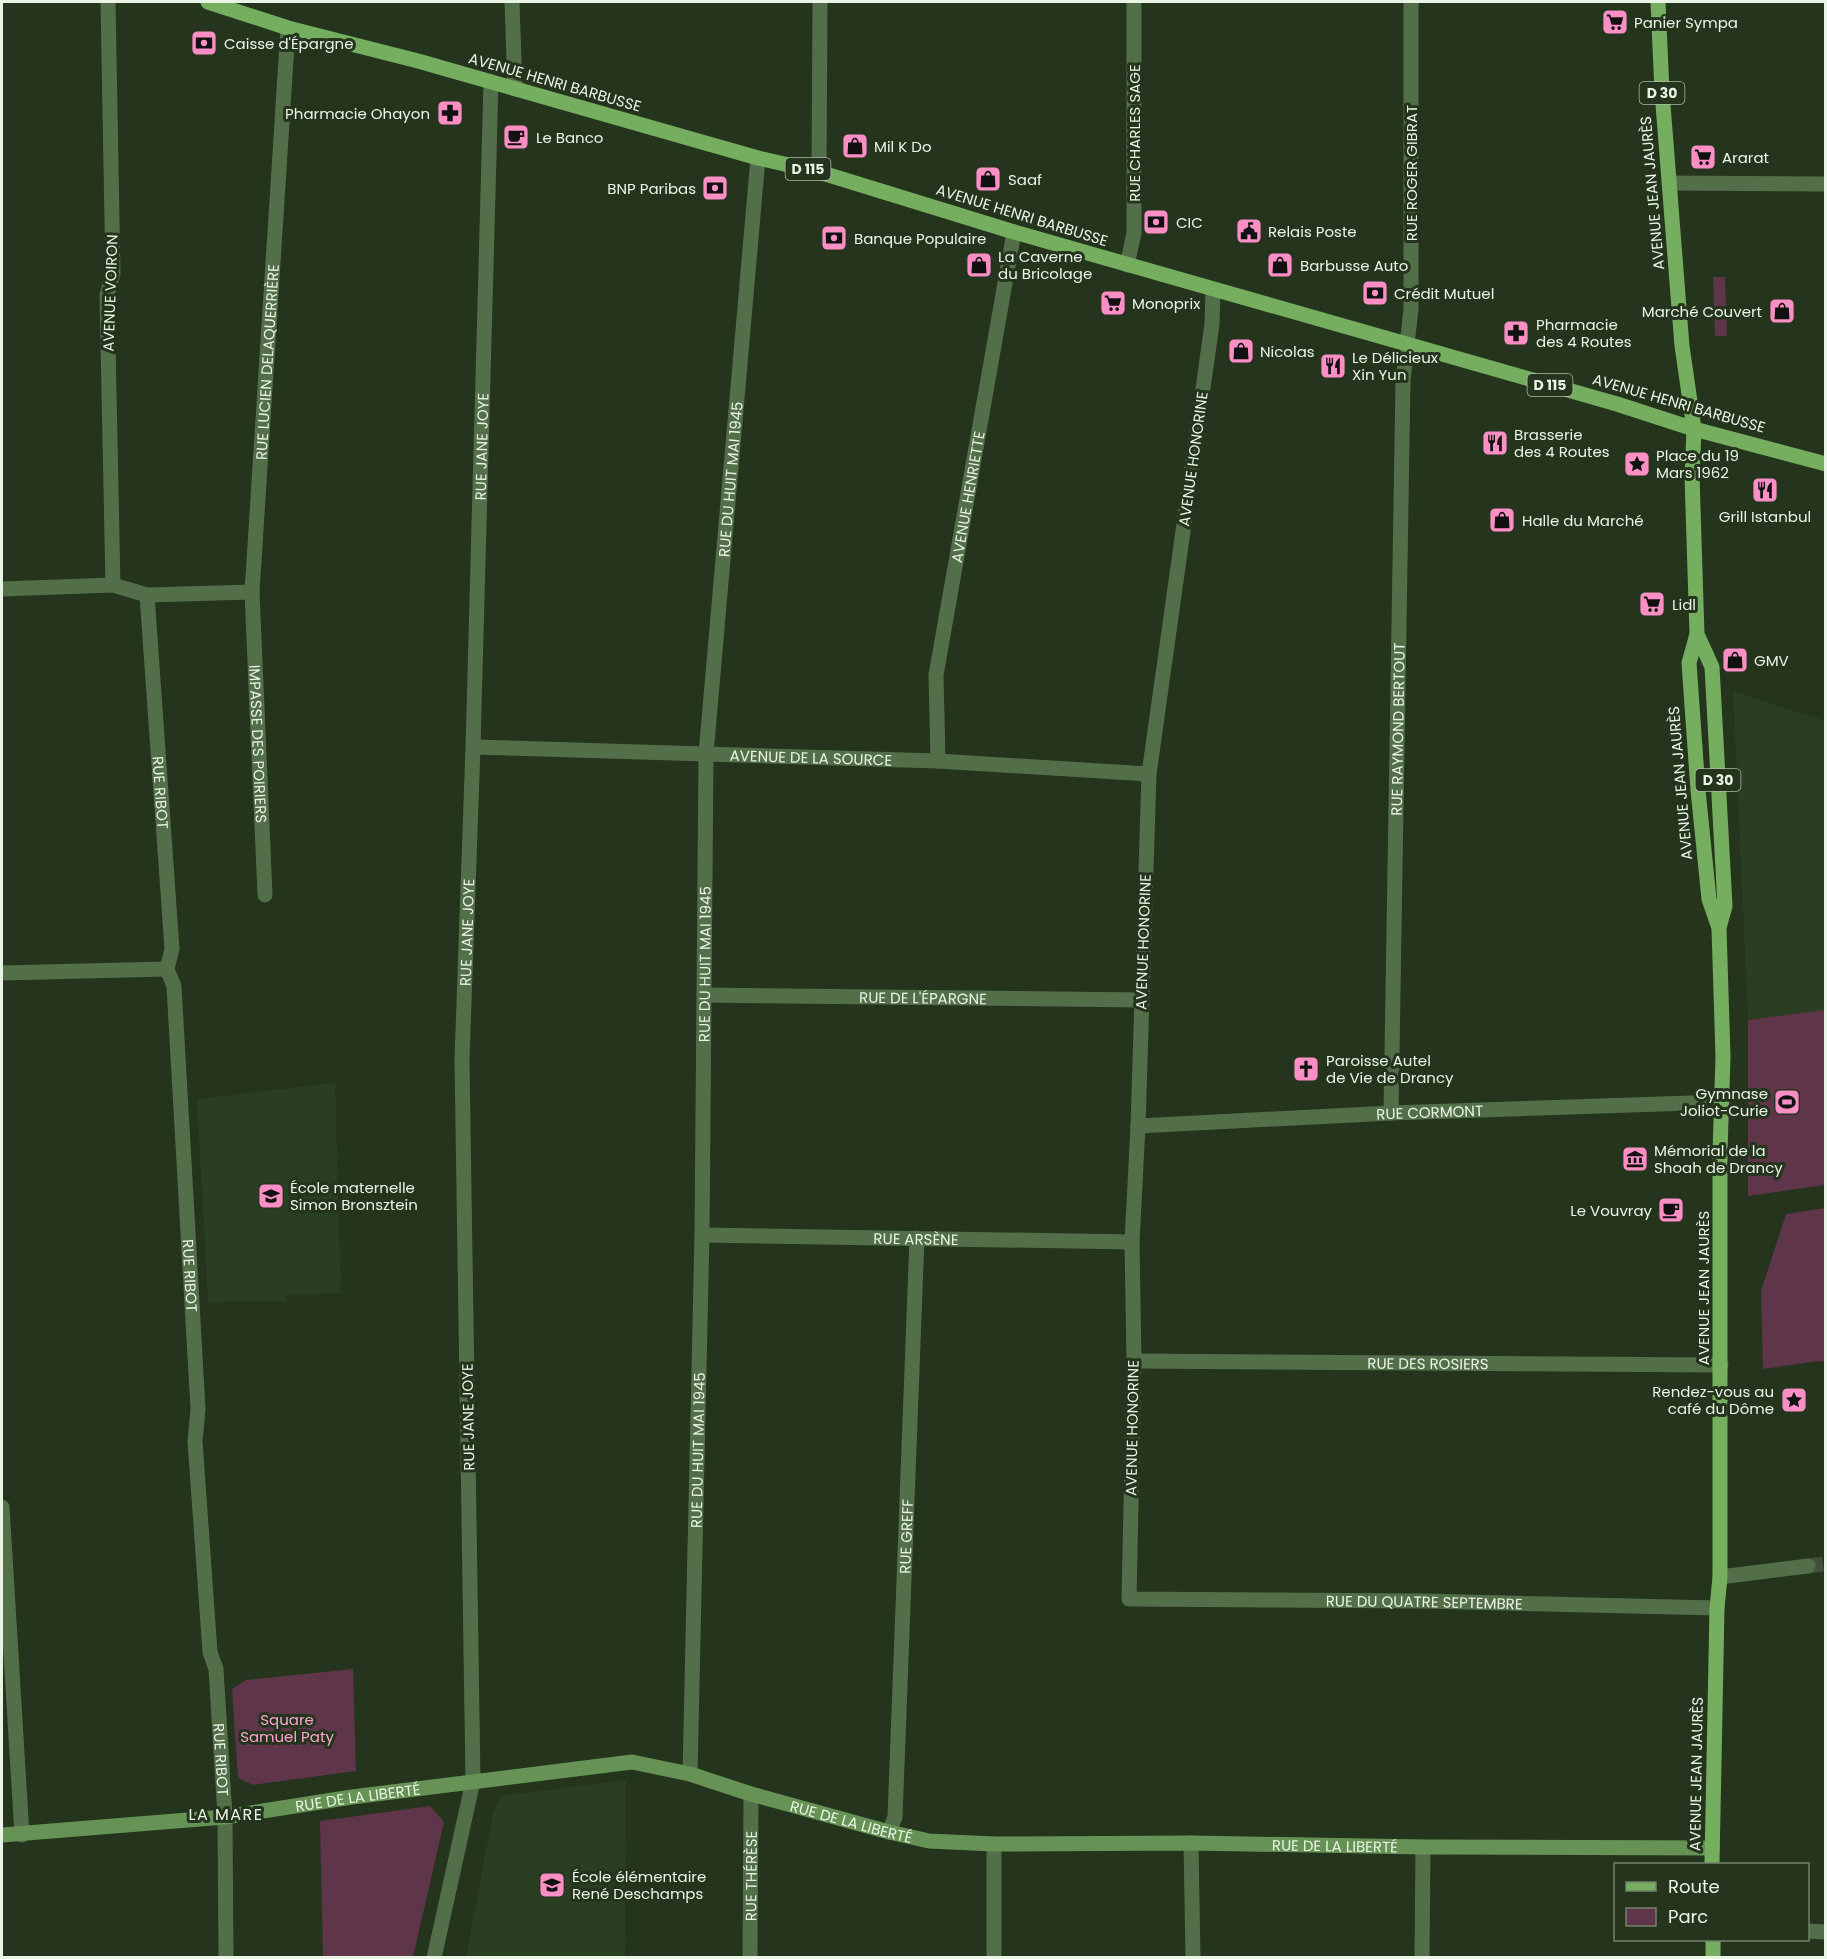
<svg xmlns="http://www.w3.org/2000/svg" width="1827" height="1959" viewBox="0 0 1827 1959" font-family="Poppins,sans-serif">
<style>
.built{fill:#2a3f22}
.green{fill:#5e3549}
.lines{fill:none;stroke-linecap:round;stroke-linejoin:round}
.street-tunnel{stroke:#42513b;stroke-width:15;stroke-dasharray:15 8;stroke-linecap:butt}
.lane{stroke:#536f49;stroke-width:15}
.street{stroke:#536f49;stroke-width:15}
.secondary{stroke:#669355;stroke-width:15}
.primary{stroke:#75ae5e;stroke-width:15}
.labels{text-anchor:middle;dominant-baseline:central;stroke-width:6;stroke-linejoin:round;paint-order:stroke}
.shield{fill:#24341d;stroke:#aebaa9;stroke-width:1.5}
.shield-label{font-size:14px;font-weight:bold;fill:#e9f4e5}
.poi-label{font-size:15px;fill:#e9f4e5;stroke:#24341d;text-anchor:start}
.street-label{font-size:15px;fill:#e9f4e5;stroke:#24341d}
.park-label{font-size:15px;fill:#ffa4d0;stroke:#24341d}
.neighbourhood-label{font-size:16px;letter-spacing:1.5px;fill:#e9f4e5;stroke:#24341d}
</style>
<rect width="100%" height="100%" fill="#24341d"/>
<path class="built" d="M1733 691 1825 721V1010L1748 1020Z
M335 1083 341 1293 286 1295V1301L208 1302 197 1099Z
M626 1780 625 1957H466L493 1813 501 1796Z"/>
<path class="green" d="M1713 277H1725L1727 336H1715Z
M1825 1010V1185L1748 1196V1020Z
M1825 1208V1362L1819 1361 1763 1369 1761 1291 1786 1214Z
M353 1669 356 1771 253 1785 238 1778 232 1689 246 1680Z
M430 1806 444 1822 413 1957H323L320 1821Z"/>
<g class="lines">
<path class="street-tunnel" d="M1808 1566 1826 1564"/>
<path class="lane" id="s1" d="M252 592 265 895"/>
<g class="street">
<path d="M108 2 113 273 107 295 113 585"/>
<path d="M512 2 515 89"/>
<path d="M819 172 820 2"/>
<path d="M1670 183 1826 184"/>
<path d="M1127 265 1134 233V2"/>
<path id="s2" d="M1213 289 1212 324 1149 774 1138 1126 1132 1242 1134 1361 1129 1599 1424 1601 1717 1608"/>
<path id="s3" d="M2 589 113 585 147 595 252 592 288 28"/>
<path id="s4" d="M147 595 172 949 167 969 174 986 198 1409 195 1441 210 1652 216 1669 225 1817 226 1958"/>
<path id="s5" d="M473 747 938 761 1149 774"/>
<path id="s6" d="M938 761 936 675 1014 232"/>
<path d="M2 973 167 969"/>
<path id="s7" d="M704 995 1141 1000"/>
<path id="s8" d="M1391 1113 1403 381 1411 309V2"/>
<path id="s9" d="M1138 1126 1391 1113 1722 1102"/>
<path id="s10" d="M702 1235 1132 1242"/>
<path id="s11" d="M1134 1361 1721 1365"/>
<path d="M2 1507 22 1835"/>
<path d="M1720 1577 1808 1566"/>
<path id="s12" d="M690 1774 702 1235 706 754 758 158"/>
<path id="s13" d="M889 1832 895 1817 917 1238"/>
<path d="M1191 1843 1193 1958"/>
<path d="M1808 1931 1826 1932"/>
<path id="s14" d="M434 1958 473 1781 462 1059 473 747 491 82"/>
<path id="s15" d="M750 1958 751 1794"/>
<path d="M994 1958V1844"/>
<path d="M1422 1958 1423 1847"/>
</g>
<path class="secondary" id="s16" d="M2 1835 225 1817 352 1797 632 1762 690 1774 751 1794 889 1832 929 1841 994 1844 1191 1843 1423 1847 1712 1848"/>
<path class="primary" d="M208 2 288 28 418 61 758 158 819 172 1014 232 1617 404 1694 429 1826 464
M1658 2 1662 92 1682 346 1694 429 1692 476 1697 634 1689 663 1698 790 1709 899 1719 928
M1697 634 1712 667 1725 906 1719 928 1723 1057 1720 1152V1577L1717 1608 1712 1864
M1713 1958V1940"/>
</g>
<defs>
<symbol id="supermarket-square" viewBox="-11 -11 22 22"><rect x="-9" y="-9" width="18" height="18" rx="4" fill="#fb8fc5" stroke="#24341d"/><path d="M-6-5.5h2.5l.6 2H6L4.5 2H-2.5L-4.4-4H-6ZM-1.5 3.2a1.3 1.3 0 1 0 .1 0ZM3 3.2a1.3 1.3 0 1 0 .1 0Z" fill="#111"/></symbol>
<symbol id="bank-square" viewBox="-11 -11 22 22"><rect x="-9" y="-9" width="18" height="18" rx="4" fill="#fb8fc5" stroke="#24341d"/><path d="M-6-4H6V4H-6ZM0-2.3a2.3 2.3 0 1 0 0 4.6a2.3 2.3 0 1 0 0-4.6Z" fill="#111"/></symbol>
<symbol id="pharmacy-square" viewBox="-11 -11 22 22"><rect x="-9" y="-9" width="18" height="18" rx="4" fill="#fb8fc5" stroke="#24341d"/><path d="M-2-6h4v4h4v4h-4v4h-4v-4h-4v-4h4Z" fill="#111"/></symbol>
<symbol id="cafe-square" viewBox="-11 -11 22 22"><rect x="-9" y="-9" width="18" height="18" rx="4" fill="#fb8fc5" stroke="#24341d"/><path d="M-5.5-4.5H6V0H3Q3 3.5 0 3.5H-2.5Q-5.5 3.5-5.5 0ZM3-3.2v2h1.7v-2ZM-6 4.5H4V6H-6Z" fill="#111"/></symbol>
<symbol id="shop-square" viewBox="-11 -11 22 22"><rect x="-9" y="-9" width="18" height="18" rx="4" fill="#fb8fc5" stroke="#24341d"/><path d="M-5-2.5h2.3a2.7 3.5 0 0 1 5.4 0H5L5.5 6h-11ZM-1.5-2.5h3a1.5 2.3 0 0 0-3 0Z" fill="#111"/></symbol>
<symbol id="civic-square" viewBox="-11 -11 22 22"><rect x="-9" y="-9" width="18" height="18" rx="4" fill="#fb8fc5" stroke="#24341d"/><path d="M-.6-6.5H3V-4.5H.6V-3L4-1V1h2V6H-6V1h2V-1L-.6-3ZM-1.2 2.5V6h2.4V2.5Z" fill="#111"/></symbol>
<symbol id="restaurant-square" viewBox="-11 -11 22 22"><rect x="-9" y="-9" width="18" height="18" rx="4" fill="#fb8fc5" stroke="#24341d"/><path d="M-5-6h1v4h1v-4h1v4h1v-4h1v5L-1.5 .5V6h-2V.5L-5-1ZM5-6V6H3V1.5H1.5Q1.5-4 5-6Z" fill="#111"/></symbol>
<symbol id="sight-square" viewBox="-11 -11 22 22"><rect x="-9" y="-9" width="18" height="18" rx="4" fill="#fb8fc5" stroke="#24341d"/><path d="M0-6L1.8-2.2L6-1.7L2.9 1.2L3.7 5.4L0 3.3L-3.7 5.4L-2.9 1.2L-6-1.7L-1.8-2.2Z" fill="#111"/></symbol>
<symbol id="church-square" viewBox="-11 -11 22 22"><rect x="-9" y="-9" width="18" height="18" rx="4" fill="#fb8fc5" stroke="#24341d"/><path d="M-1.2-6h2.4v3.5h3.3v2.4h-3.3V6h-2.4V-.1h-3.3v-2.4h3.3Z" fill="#111"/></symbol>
<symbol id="stadium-square" viewBox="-11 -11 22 22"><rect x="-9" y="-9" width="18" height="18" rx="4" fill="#fb8fc5" stroke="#24341d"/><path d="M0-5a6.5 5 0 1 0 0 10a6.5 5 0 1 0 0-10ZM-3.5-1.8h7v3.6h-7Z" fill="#111"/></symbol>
<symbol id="museum-square" viewBox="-11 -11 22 22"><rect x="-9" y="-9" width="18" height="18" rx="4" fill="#fb8fc5" stroke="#24341d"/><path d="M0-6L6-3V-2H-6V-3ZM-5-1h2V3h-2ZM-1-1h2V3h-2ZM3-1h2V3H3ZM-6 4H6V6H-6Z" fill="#111"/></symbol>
<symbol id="school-square" viewBox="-11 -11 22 22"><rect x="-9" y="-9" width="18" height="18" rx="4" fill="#fb8fc5" stroke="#24341d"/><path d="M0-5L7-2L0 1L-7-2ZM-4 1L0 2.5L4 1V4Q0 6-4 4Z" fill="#111"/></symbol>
</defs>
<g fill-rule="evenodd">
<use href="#supermarket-square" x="1600" y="7" width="30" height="30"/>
<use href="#bank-square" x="189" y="28" width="30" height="30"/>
<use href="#pharmacy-square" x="435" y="98" width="30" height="30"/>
<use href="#cafe-square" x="501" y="122" width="30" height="30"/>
<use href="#shop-square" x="840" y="131" width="30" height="30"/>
<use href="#supermarket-square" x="1688" y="142" width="30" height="30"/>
<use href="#shop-square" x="973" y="164" width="30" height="30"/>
<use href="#bank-square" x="700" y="173" width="30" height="30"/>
<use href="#bank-square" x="1141" y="207" width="30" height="30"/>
<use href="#civic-square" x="1234" y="216" width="30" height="30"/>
<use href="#bank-square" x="819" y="223" width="30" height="30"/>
<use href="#shop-square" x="964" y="250" width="30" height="30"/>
<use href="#shop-square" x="1265" y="250" width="30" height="30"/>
<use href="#bank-square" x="1360" y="278" width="30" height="30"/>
<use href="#supermarket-square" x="1098" y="288" width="30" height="30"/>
<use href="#shop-square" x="1767" y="296" width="30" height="30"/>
<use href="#pharmacy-square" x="1501" y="318" width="30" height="30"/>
<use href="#shop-square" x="1226" y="336" width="30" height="30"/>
<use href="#restaurant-square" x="1318" y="351" width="30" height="30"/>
<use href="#restaurant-square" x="1480" y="428" width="30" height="30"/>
<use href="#sight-square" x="1622" y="449" width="30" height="30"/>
<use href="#restaurant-square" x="1750" y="475" width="30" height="30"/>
<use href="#shop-square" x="1487" y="505" width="30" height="30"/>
<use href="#supermarket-square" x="1637" y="589" width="30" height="30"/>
<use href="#shop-square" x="1720" y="645" width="30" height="30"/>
<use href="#church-square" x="1291" y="1054" width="30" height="30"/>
<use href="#stadium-square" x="1772" y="1087" width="30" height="30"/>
<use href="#museum-square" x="1620" y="1144" width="30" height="30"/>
<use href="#school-square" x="256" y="1181" width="30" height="30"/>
<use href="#cafe-square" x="1656" y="1195" width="30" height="30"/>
<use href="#sight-square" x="1779" y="1385" width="30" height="30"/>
<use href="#school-square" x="537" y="1870" width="30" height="30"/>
</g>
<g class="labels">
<g class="shield">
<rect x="1639.5" y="82" width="45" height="22" rx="4.5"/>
<rect x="785.5" y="158" width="45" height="22" rx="4.5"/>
<rect x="1527.5" y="374" width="45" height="22" rx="4.5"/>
<rect x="1695.5" y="769" width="45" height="22" rx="4.5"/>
</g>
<g class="shield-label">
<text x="1662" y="93">D 30</text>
<text x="808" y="169">D 115</text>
<text x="1550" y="385">D 115</text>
<text x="1718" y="780">D 30</text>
</g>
<g class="poi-label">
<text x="1634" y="22">Panier Sympa</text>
<text x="224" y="43">Caisse d'Épargne</text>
<text x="430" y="113" text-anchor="end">Pharmacie Ohayon</text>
<text x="536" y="137">Le Banco</text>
<text x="874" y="146">Mil K Do</text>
<text x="1722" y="157">Ararat</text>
<text x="1008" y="179">Saaf</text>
<text x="696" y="188" text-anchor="end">BNP Paribas</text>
<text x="1176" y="222">CIC</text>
<text x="1268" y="231">Relais Poste</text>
<text x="854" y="238">Banque Populaire</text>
<text x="998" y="256">La Caverne<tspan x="998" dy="17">du Bricolage</tspan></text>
<text x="1300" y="265">Barbusse Auto</text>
<text x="1394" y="293">Crédit Mutuel</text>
<text x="1132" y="303">Monoprix</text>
<text x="1762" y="311" text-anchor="end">Marché Couvert</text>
<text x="1536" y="324">Pharmacie<tspan x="1536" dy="17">des 4 Routes</tspan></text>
<text x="1260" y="351">Nicolas</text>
<text x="1352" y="357">Le Délicieux<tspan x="1352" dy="17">Xin Yun</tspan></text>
<text x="1514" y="434">Brasserie<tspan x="1514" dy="17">des 4 Routes</tspan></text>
<text x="1656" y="455">Place du 19<tspan x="1656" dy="17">Mars 1962</tspan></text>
<text x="1765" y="516" text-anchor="middle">Grill Istanbul</text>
<text x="1522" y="520">Halle du Marché</text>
<text x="1672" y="604">Lidl</text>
<text x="1754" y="660">GMV</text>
<text x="1326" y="1060">Paroisse Autel<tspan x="1326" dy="17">de Vie de Drancy</tspan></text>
<text x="1768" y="1093" text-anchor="end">Gymnase<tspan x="1768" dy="17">Joliot-Curie</tspan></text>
<text x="1654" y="1150">Mémorial de la<tspan x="1654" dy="17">Shoah de Drancy</tspan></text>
<text x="290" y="1187">École maternelle<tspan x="290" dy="17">Simon Bronsztein</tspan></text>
<text x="1652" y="1210" text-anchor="end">Le Vouvray</text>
<text x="1774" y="1391" text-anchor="end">Rendez-vous au<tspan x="1774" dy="17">café du Dôme</tspan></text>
<text x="572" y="1876">École élémentaire<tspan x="572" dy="17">René Deschamps</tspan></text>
</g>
<g class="street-label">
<text transform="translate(555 82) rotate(16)">AVENUE HENRI BARBUSSE</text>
<text transform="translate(1134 133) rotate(-90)">RUE CHARLES SAGE</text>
<text transform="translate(1411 173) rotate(-90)">RUE ROGER GIBRAT</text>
<text transform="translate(1652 193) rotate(-95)">AVENUE JEAN JAURÈS</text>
<text transform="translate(1022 215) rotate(17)">AVENUE HENRI BARBUSSE</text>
<text transform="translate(110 293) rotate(-88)">AVENUE VOIRON</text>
<text stroke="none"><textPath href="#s3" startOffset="482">RUE LUCIEN DELAQUERRIÈRE</textPath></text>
<text transform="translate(1679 403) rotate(16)">AVENUE HENRI BARBUSSE</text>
<text stroke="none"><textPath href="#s14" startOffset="1516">RUE JANE JOYE</textPath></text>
<text transform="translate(1193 459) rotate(-82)">AVENUE HONORINE</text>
<text stroke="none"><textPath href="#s12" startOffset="1296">RUE DU HUIT MAI 1945</textPath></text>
<text stroke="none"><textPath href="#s6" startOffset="267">AVENUE HENRIETTE</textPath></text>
<text stroke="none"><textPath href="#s8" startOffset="384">RUE RAYMOND BERTOUT</textPath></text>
<text stroke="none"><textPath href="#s1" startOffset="152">IMPASSE DES POIRIERS</textPath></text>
<text stroke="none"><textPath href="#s5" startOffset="338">AVENUE DE LA SOURCE</textPath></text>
<text transform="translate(1680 783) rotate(-95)">AVENUE JEAN JAURÈS</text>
<text stroke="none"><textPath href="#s4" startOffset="198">RUE RIBOT</textPath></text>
<text stroke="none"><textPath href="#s14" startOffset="1030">RUE JANE JOYE</textPath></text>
<text transform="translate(1143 942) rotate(-88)">AVENUE HONORINE</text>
<text stroke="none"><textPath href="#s12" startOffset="810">RUE DU HUIT MAI 1945</textPath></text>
<text stroke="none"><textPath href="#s7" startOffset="219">RUE DE L'ÉPARGNE</textPath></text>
<text stroke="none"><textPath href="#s9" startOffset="292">RUE CORMONT</textPath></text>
<text stroke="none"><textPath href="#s10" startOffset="214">RUE ARSÈNE</textPath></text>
<text stroke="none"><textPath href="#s4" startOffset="684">RUE RIBOT</textPath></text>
<text transform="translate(1703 1288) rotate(-90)">AVENUE JEAN JAURÈS</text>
<text stroke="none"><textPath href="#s11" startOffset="294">RUE DES ROSIERS</textPath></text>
<text transform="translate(468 1417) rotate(-91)">RUE JANE JOYE</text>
<text transform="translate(1132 1428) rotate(-89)">AVENUE HONORINE</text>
<text stroke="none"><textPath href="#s12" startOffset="324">RUE DU HUIT MAI 1945</textPath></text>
<text stroke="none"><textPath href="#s13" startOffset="297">RUE GREFF</textPath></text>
<text stroke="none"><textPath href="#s2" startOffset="1610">RUE DU QUATRE SEPTEMBRE</textPath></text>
<text stroke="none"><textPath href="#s4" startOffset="1170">RUE RIBOT</textPath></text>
<text transform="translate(1696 1774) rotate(-89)">AVENUE JEAN JAURÈS</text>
<text stroke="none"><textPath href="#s16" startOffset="358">RUE DE LA LIBERTÉ</textPath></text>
<text stroke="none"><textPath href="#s16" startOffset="862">RUE DE LA LIBERTÉ</textPath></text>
<text stroke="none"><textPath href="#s16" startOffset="1348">RUE DE LA LIBERTÉ</textPath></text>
<text stroke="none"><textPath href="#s15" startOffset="82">RUE THÉRÈSE</textPath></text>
</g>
<g class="park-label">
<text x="287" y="1719">Square<tspan x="287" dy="17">Samuel Paty</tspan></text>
</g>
<g class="neighbourhood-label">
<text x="226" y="1814">LA MARE</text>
</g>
</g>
<rect width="1827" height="1959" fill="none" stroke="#e9f4e5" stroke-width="6"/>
<rect x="1614" y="1863" width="195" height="78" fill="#24341d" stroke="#73816d" stroke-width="1.5"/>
<rect x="1626" y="1882" width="30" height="9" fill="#75ae5e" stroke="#73816d" stroke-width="1.5"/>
<text x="1668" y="1893" font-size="18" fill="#e9f4e5">Route</text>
<rect x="1626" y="1908" width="30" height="18" fill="#5e3549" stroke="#73816d" stroke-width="1.5"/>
<text x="1668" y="1923" font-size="18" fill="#e9f4e5">Parc</text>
</svg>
